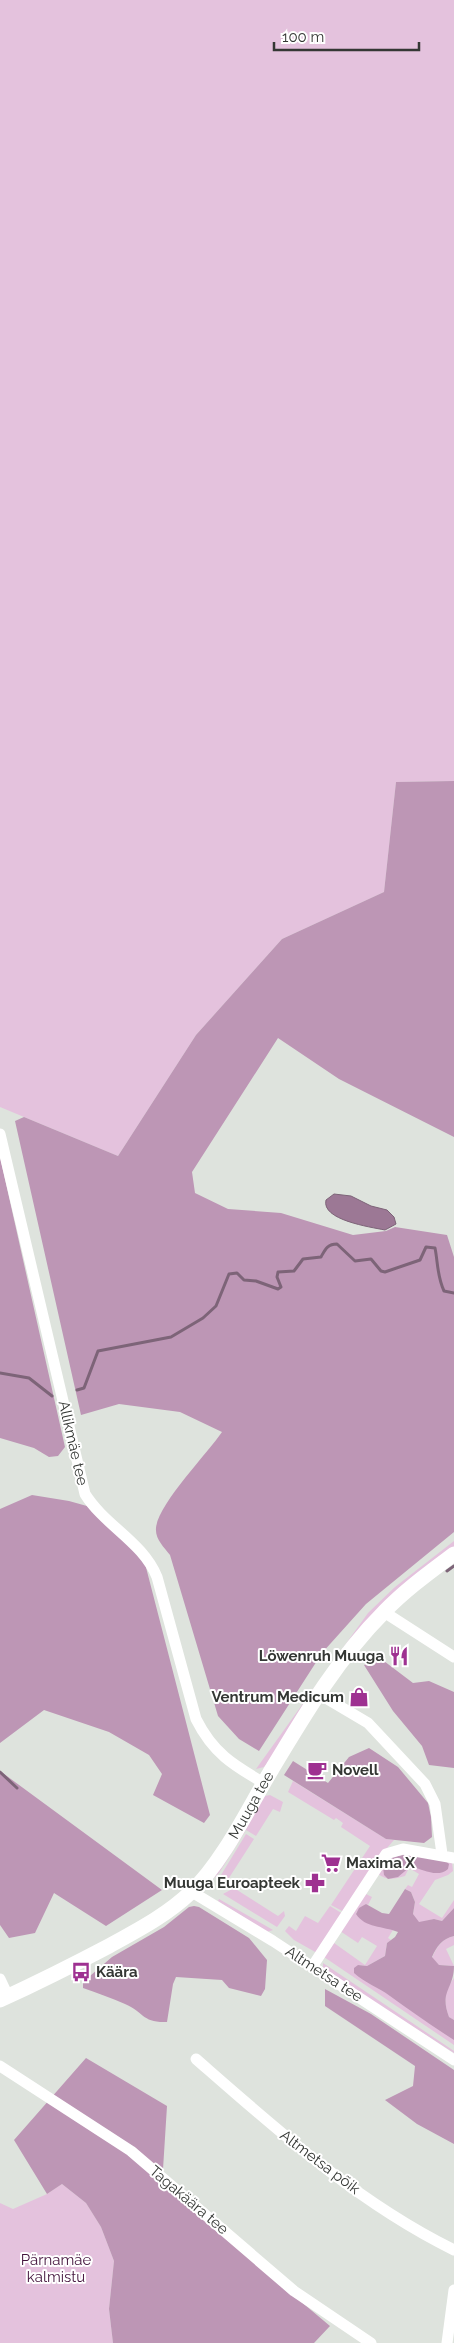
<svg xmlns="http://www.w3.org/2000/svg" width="454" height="2343" viewBox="0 0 454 2343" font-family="Raleway,sans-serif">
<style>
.green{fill:#e4c2dd}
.forest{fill:#bd96b5}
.water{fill:#9c7895;stroke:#7d6478}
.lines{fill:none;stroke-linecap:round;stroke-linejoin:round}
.stream{stroke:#7d6478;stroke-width:3}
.minor{stroke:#fff;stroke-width:11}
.major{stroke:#fff;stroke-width:15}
.labels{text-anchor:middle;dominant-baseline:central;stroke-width:4;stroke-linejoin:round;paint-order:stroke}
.street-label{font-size:15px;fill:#343734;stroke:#fff}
.poi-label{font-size:15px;font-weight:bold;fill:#343734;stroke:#fff;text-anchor:end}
.park-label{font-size:15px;fill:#44143d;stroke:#fff}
</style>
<rect width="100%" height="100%" fill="#dee3dd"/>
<path class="green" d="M0 0H454V781L396 782 384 892 282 939 196 1035 118 1156 0 1107Z
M454 1541V1548L417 1575 264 1767 256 1769 368 1613 395 1587Z
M293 1781 386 1839 394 1840 380 1856 344 1912 331 1905 370 1846 341 1827 343 1823 336 1818 334 1820 288 1792Z
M270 1795 283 1802 280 1812 273 1809 256 1836 246 1830 219 1873 213 1879 265 1796Z
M246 1834 254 1839 227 1881 218 1880Z
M385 1859 452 1862 453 1871 448 1875 435 1880 419 1904 442 1918 454 1900V1908L442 1921 434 1919 418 1923 413 1914 415 1902 411 1892 405 1889 408 1885 412 1887 419 1874 409 1868 405 1876C394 1879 388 1881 378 1874Z
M234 1888 278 1916 284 1911 285 1916 277 1927 223 1894Z
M364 1893 372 1897 368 1905 366 1904 356 1913C365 1927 380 1925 393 1930L388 1938 391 1940 387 1943 385 1956 367 1966 358 1965 454 2033V2045L324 1957 332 1943H334L365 1965 377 1946 362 1937 358 1943 340 1931Z
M219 1899 273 1930 267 1932 218 1901Z
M330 1906 343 1914 317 1953 294 1940 285 1931 289 1926 296 1931 305 1916 318 1923Z
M454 1936V1945L446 1949 454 1966 439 1965 432 1958C437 1946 442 1939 454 1936Z
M323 1963 454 2051V2053L326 1971 323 1967Z
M454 1978V2020L449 2017C443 2001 444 1992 454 1978Z
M62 2184 86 2203 101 2227 114 2261 109 2309 113 2343H0V2203L13 2209 47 2194Z"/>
<path class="forest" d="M454 781V1137L339 1079 278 1038 192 1172 195 1193 228 1209 281 1213 353 1235 386 1231 395 1227 447 1235 454 1257V1532L366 1604 322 1653 259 1751 239 1739 218 1716 170 1555C164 1547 155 1539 156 1528 158 1504 207 1454 222 1432L180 1412 119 1404 81 1415 15 1121 24 1117 118 1156 196 1035 282 939 384 892 396 782Z
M0 1157 65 1447 58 1456 49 1457 34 1448 0 1438Z
M32 1495 69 1501 94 1508 141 1548 210 1815 204 1823 153 1795 162 1774 149 1755 109 1732 44 1710 0 1743V1509Z
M380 1658 413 1683 429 1681 454 1692V1768L429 1765 422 1746 393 1711 364 1665Z
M369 1748 398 1767 428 1803 431 1817 432 1837 424 1843 386 1839 284 1775 293 1761 328 1783 349 1757Z
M0 1771 162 1890 106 1926 54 1893 35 1933 9 1938 0 1925Z
M408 1854 446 1861 449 1864 448 1869C438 1878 423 1870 411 1866L398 1877 388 1879 384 1875 383 1867 388 1858Z
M405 1889 411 1892 415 1902 413 1914 419 1922 434 1919 442 1921 454 1908V1936C442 1939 437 1946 432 1957L439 1965 454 1966C454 1989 439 1991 449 2017L454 2020V2040C432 2026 411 2011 390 1996 378 1987 365 1983 354 1973V1968L358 1965 367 1966 385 1956 387 1943 395 1937 398 1932C383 1926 365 1928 356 1914L359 1908 366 1904 382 1913 389 1914Z
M194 1906 199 1907 249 1938 267 1960 265 1989 261 1996 229 1988 222 1980 176 1977 173 1984 167 2022C142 2023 144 2012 125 2004 112 1998 97 1993 83 1988V1982L112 1957 164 1927 189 1907Z
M325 1989 371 2014 454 2070V2144L417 2124 385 2100 413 2086 415 2066 325 2006Z
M86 2058 167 2106 162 2185 330 2326 314 2343H113L109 2309 114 2261 101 2227 86 2203 62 2184 47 2194 14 2140Z"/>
<path class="water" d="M334 1194 351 1196 371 1206 387 1210 394 1217 396 1224 385 1230C370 1227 321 1220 326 1200Z"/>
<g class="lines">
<path class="stream" d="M0 1373 29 1378 52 1396
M77 1390 84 1388 98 1351 171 1337 203 1318 216 1306 229 1274 237 1273 244 1280 256 1281 278 1289 281 1287 277 1277 278 1272 294 1271 303 1259 321 1257C325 1250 327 1244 337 1244L355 1261 371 1259 381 1271 385 1272 420 1260 426 1247 435 1248C438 1263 437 1276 444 1291L454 1293
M447 1571 454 1566
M0 1772 17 1788"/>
<path class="minor" d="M0 1134 85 1494C105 1526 143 1542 157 1577L196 1719C213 1753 233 1765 264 1783
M384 1612 454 1657
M319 1694 368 1723 425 1784 435 1804 442 1854
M192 1892 273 1941 454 2060
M312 1967 386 1854 403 1849 454 1858
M0 1979 8 1996
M196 2059C276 2129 358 2203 454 2250
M0 2066 131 2151 294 2291 371 2343
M447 2343 454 2290"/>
<path class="major" id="s1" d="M0 2000C37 1983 73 1965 109 1946 138 1930 167 1915 191 1892 223 1862 249 1807 272 1769 305 1714 339 1657 384 1612 405 1590 430 1572 454 1554"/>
</g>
<defs>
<symbol id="restaurant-bare" viewBox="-9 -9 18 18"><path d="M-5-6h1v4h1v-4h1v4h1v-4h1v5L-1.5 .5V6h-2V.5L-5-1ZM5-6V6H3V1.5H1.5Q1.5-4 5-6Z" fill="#9e3191" stroke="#fff" stroke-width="2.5" paint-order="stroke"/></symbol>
<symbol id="shop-bare" viewBox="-9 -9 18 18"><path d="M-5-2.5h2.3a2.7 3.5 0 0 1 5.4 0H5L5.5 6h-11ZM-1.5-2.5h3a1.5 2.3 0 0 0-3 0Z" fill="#9e3191" stroke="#fff" stroke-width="2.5" paint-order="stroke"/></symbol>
<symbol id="cafe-bare" viewBox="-9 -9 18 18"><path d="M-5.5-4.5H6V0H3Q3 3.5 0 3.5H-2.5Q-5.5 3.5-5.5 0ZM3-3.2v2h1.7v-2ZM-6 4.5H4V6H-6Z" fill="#9e3191" stroke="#fff" stroke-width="2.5" paint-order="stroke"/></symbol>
<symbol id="supermarket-bare" viewBox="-9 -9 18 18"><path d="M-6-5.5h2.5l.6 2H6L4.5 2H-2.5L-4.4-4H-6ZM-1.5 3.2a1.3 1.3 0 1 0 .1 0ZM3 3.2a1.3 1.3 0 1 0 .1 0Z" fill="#9e3191" stroke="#fff" stroke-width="2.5" paint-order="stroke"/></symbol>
<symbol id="pharmacy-bare" viewBox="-9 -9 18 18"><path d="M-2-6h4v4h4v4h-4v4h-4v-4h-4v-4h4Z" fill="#9e3191" stroke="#fff" stroke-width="2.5" paint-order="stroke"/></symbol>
<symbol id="bus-bare" viewBox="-9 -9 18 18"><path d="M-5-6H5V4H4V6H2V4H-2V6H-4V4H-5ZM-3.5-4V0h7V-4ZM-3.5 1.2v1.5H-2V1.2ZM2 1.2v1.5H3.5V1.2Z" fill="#9e3191" stroke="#fff" stroke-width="2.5" paint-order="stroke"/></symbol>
</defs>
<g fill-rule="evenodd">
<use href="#restaurant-bare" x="385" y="1642" width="28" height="28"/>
<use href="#shop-bare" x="345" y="1683" width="28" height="28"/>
<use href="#cafe-bare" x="303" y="1756" width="28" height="28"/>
<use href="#supermarket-bare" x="317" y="1849" width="28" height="28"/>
<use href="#pharmacy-bare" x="301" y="1869" width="28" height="28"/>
<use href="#bus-bare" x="67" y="1958" width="28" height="28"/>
</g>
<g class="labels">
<g class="street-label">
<text transform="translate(73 1443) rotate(77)">Allikmäe tee</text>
<text stroke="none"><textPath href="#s1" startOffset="326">Muuga tee</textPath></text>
<text transform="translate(324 1974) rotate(33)">Altmetsa tee</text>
<text transform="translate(320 2162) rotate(37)">Altmetsa põik</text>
<text transform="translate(189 2200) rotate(40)">Tagakäära tee</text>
</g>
<g class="poi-label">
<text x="384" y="1656">Löwenruh Muuga</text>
<text x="344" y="1697">Ventrum Medicum</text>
<text x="332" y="1770" text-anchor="start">Novell</text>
<text x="346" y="1863" text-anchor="start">Maxima X</text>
<text x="300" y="1883">Muuga Euroapteek</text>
<text x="96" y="1972" text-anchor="start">Käära</text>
</g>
<g class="park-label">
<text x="56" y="2260">Pärnamäe<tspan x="56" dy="17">kalmistu</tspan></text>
</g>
</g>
<path d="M274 42v8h145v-8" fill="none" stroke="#343734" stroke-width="2.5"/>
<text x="282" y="42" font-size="15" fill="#343734" stroke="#ffffff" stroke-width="4" paint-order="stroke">100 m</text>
</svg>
